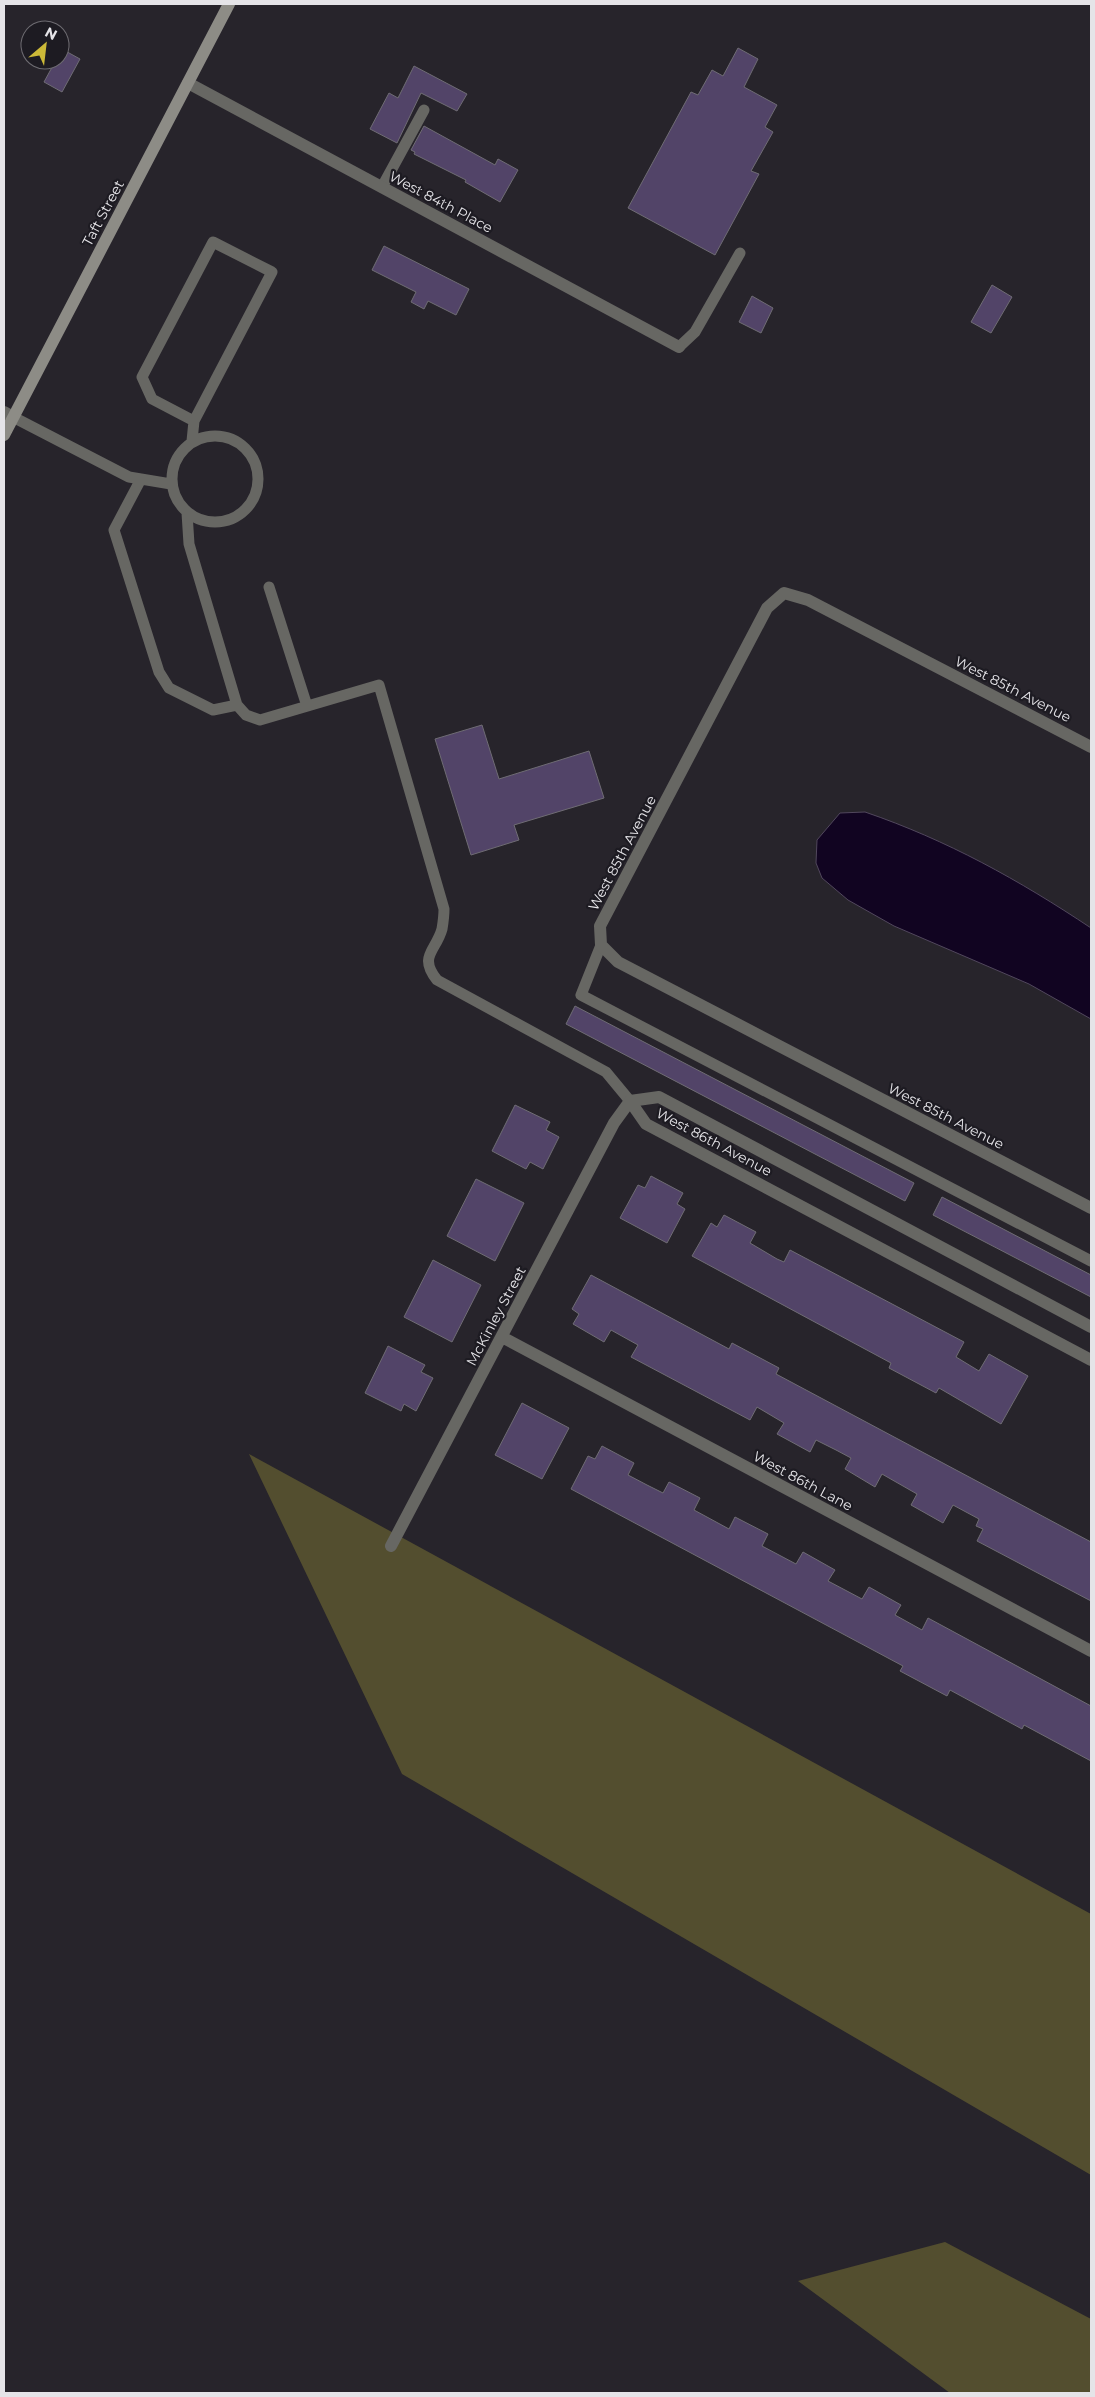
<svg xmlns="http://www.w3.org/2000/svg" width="1095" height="2397" viewBox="0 0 1095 2397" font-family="Montserrat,sans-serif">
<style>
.green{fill:#534e2f}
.water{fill:#110421;stroke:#51475d}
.building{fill:#524468;stroke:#6f6c74}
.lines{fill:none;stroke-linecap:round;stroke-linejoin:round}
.service{stroke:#676763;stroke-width:11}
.minor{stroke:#676763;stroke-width:12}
.secondary{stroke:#8d8c86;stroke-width:12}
.labels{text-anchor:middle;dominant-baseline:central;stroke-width:4.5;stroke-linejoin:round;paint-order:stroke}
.street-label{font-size:14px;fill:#e5e4e8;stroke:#1d1b22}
</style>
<rect width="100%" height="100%" fill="#27242b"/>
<path class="green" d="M249 1454 1091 1914V2175L402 1774Z
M945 2242 1091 2319V2393H950L798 2281Z"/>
<path class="water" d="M865 812C947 840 1019 880 1091 928V1019L1029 984 894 926 848 900 822 878 816 863 817 840 840 813Z"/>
<path class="building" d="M60 48 80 59 62 92 44 82 56 60H60Z
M738 48 758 59 744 87 777 105 765 127 773 132 751 171 759 174 715 255 628 208 691 92 698 95 712 70 723 76Z
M414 66 467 94 457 111 421 93 397 143 370 129 389 93 398 98Z
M424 126 495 165 498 159 518 170 500 202 465 182 466 180 414 154 415 152 411 150Z
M384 246 469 289 456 315 428 301 424 309 411 302 416 292 372 270Z
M992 285 1012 297 991 333 971 322Z
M752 296 773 308 761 333 739 322Z
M482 725 499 779 589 751 604 798 514 825 519 840 471 855 435 739Z
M575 1006 914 1183 905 1201 566 1024Z
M515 1105 550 1122 546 1130 559 1137 543 1169 530 1162 526 1169 492 1151Z
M651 1176 683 1193 677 1204 685 1209 667 1243 620 1218 638 1185 645 1188Z
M476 1179 524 1203 495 1261 447 1236Z
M942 1197 1091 1275V1297L933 1215Z
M724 1215 756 1232 750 1243 777 1259 784 1262 790 1250 964 1342 956 1357 979 1371 989 1354 1028 1376 1001 1424 939 1388 936 1393 889 1368 891 1363 692 1256 711 1223 717 1227Z
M433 1260 481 1285 452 1342 404 1317Z
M591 1275 729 1349 732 1343 779 1368 776 1374 1091 1542V1601L977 1541 983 1529 976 1526 979 1519 953 1505 943 1523 911 1505 917 1494 882 1474 875 1487 845 1469 851 1458 836 1450 816 1440 810 1452 777 1434 784 1423 757 1407 750 1420 631 1357 638 1345 611 1330 604 1342 573 1324 579 1314 572 1309Z
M388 1346 425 1365 421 1372 433 1378 416 1411 404 1404 401 1411 365 1393Z
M522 1403 569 1428 542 1479 495 1455Z
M602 1446 634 1463 628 1475 647 1485 663 1493 669 1482 700 1498 694 1510 729 1529 735 1517 768 1534 762 1546 796 1564 803 1552 835 1570 828 1581 862 1599 869 1587 901 1605 895 1615 922 1630 928 1618 1091 1706V1761L1024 1725 1022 1729 950 1690 947 1696 900 1671 903 1666 571 1489 588 1456 595 1459Z"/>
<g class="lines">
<path class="service" d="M382 187 424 110
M679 347 695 332 740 253
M13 417 129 477 171 484
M172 479a43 43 0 1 1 86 0a43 43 0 1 1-86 0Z
M192 441 194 421 272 272 213 242 142 377 152 399 194 421
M141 479 114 530 159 672 169 688 213 710 237 705
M187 513 189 544 237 705 246 715 260 720 379 685 444 909C444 916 443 923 442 929 436 951 418 956 437 980L606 1072 630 1101
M269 587 307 706
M601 945 581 995 1091 1261"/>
<path class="minor" d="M188 83 679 347
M4 412 13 417
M1091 747 808 600 784 593 767 608 600 926 601 945 618 962 1091 1208
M630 1101 646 1124 1091 1360
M630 1101 659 1097 1091 1327
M502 1337 1091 1651
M391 1546 614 1123 630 1101"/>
<path class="secondary" d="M4 435 229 4"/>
</g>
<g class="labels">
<g class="street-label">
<text transform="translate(441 202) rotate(28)">West 84th Place</text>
<text transform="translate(103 213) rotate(-62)">Taft Street</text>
<text transform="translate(1013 689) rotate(27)">West 85th Avenue</text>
<text transform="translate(622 853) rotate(-62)">West 85th Avenue</text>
<text transform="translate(946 1116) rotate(27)">West 85th Avenue</text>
<text transform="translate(714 1142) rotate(28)">West 86th Avenue</text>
<text transform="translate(496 1316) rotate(-62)">McKinley Street</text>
<text transform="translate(803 1481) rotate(28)">West 86th Lane</text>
</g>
</g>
<rect width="1095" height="2397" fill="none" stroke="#e5e4e8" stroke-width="10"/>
<g transform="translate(45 45) rotate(28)"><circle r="24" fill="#1d1b22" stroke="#6d6b71"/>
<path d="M0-4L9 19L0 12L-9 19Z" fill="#ccb938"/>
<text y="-8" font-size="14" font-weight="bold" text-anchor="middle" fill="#e5e4e8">N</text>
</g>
</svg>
